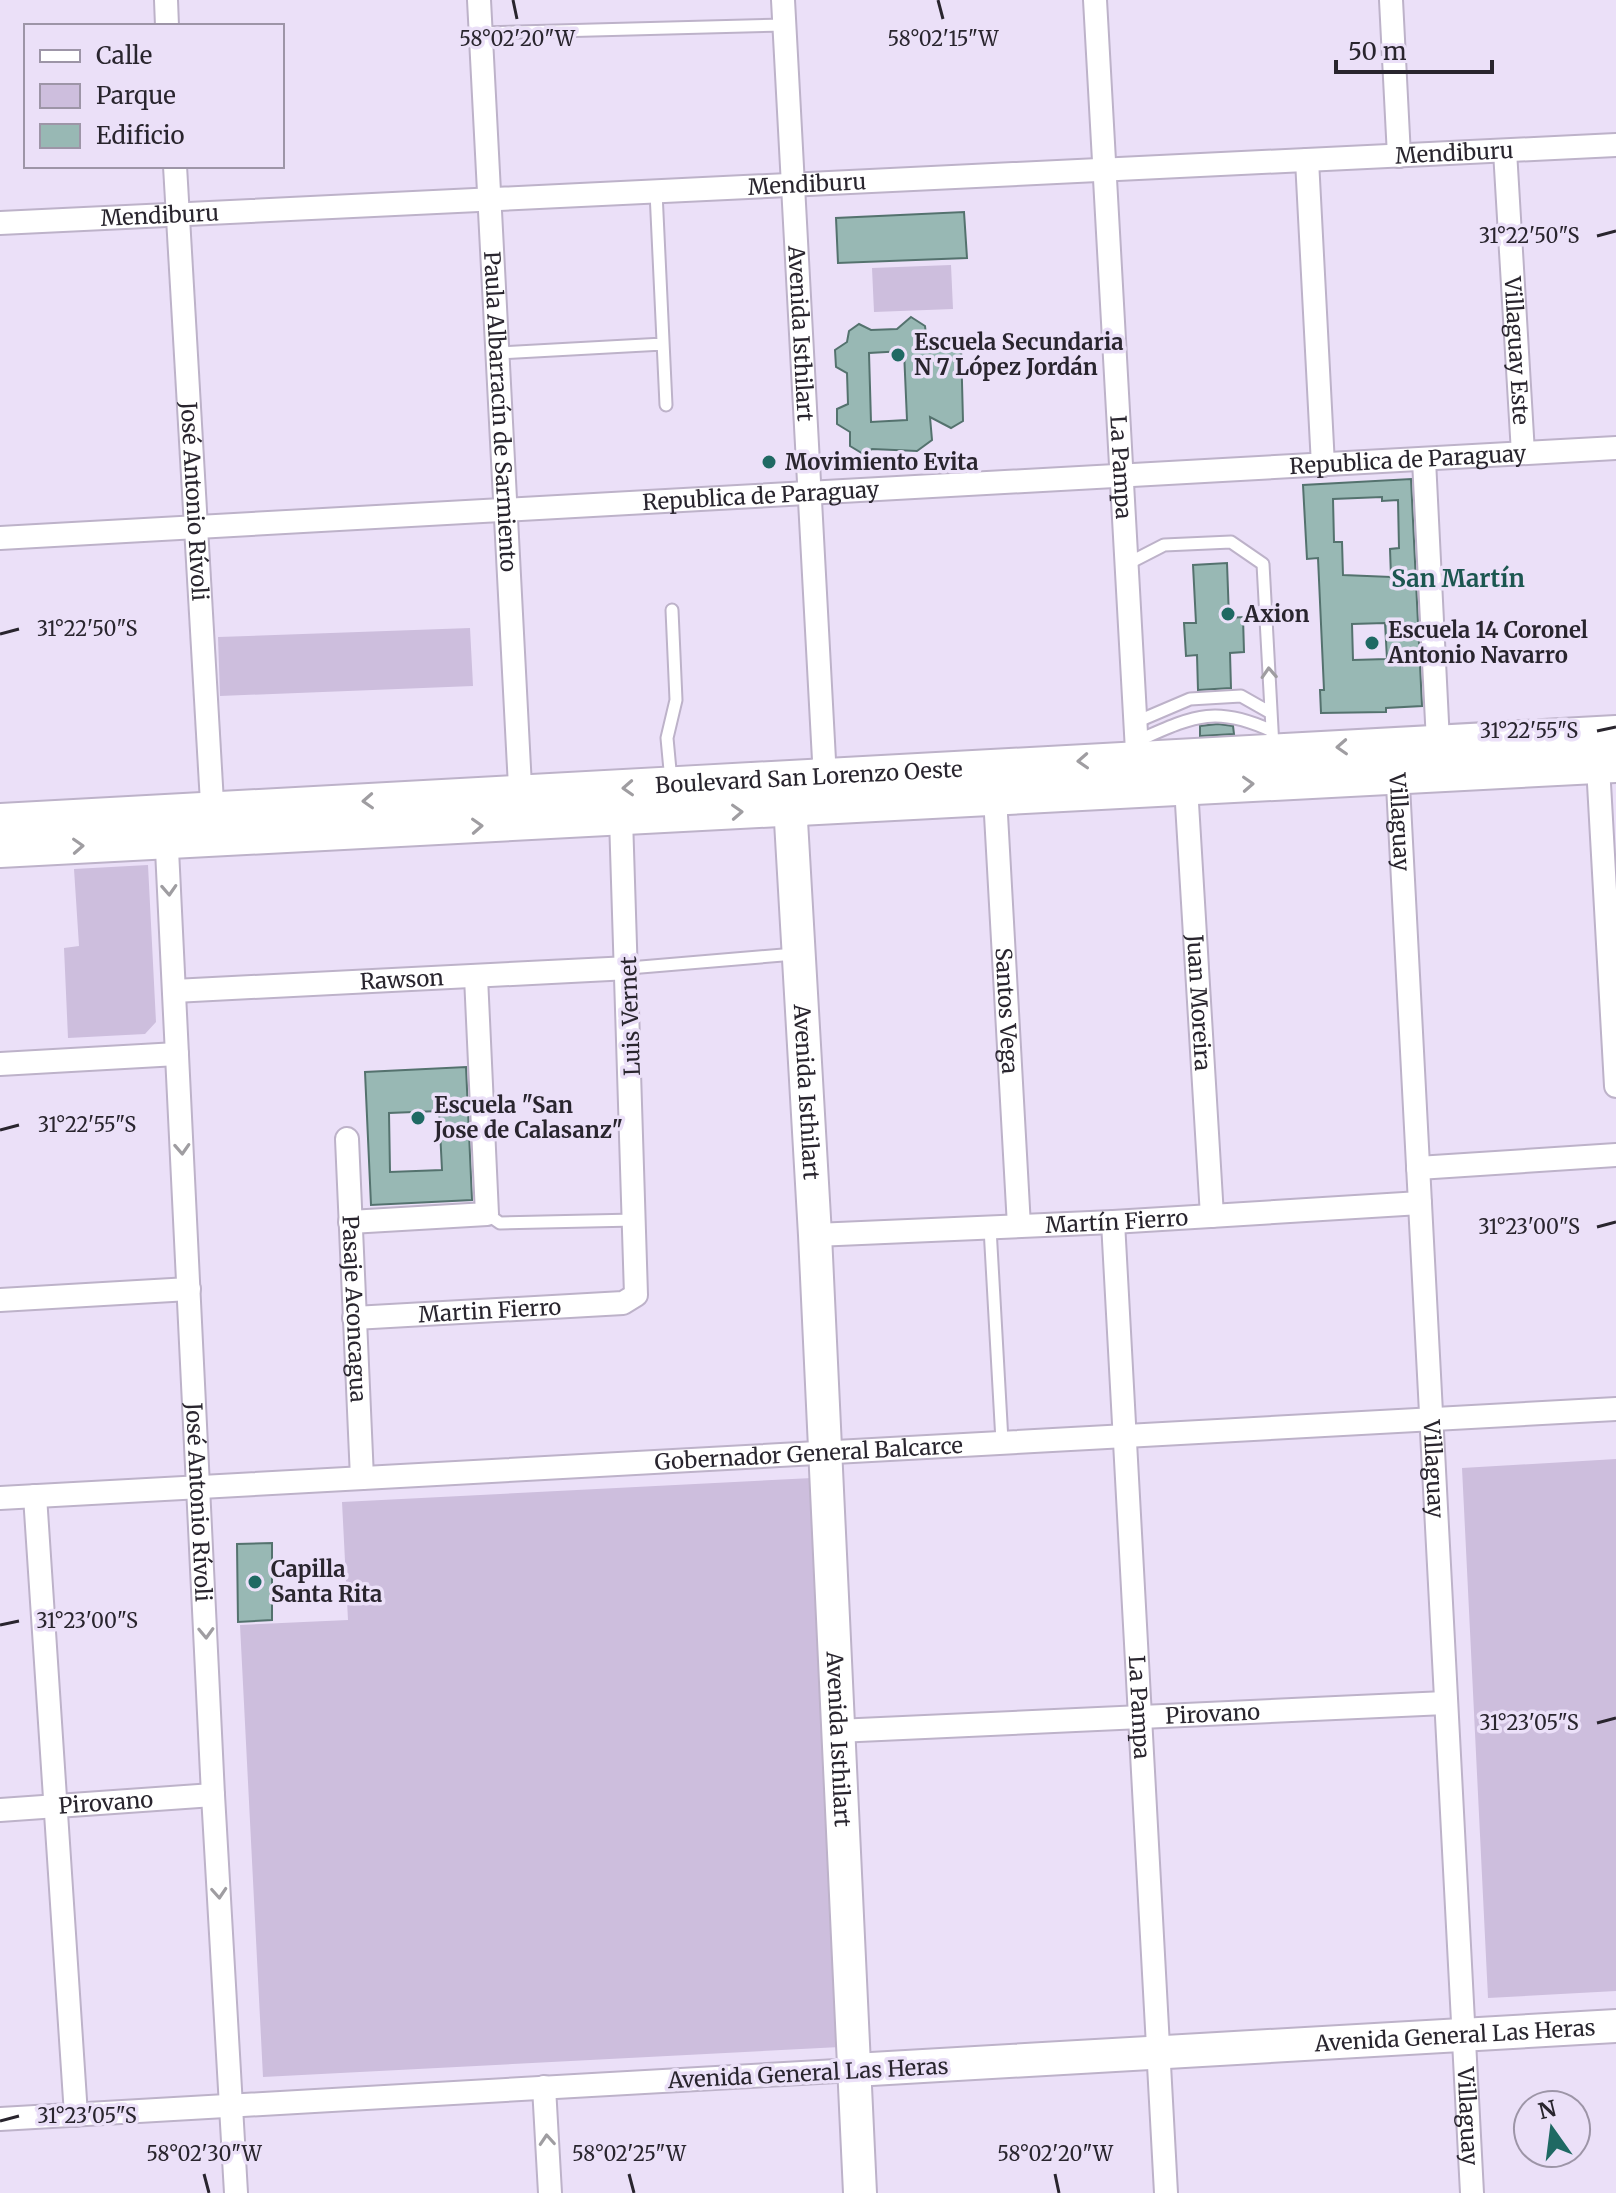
<svg xmlns="http://www.w3.org/2000/svg" width="1616" height="2193" viewBox="0 0 1616 2193" font-family="Merriweather,serif">
<style>
.green{fill:#cdbedd}
.building{fill:#98b8b4;stroke:#54726e;stroke-width:2;fill-rule:evenodd}
.lines{fill:none;stroke-linecap:round;stroke-linejoin:round}
.lane-casing{stroke:#bdb2c9;stroke-width:15}
.street-casing{stroke:#bdb2c9;stroke-width:26}
.secondary-casing{stroke:#bdb2c9;stroke-width:36}
.primary-casing{stroke:#bdb2c9;stroke-width:38}
.lane{stroke:#fff;stroke-width:11}
.street{stroke:#fff;stroke-width:22}
.secondary{stroke:#fff;stroke-width:32}
.primary{stroke:#fff;stroke-width:34}
.oneway{stroke:#9f9da1}
.ticks{fill:none;stroke:#29252e;stroke-width:3}
.poi-dot{fill:#1f6963;stroke:#ebe0f8;stroke-width:3}
.labels{text-anchor:middle;dominant-baseline:central;stroke-width:7;stroke-linejoin:round;paint-order:stroke}
.street-label{font-size:22px;fill:#29252e;stroke:#ebe0f8}
.poi-label{font-size:22px;font-weight:bold;fill:#29252e;stroke:#ebe0f8;text-anchor:start}
.neighbourhood-label{font-size:24px;font-weight:bold;fill:#1c5650;stroke:#ebe0f8}
.ticks-label{font-size:20px;text-anchor:middle;fill:#29252e;stroke:#ebe0f8;stroke-width:7;stroke-linejoin:round;paint-order:stroke}
</style>
<rect width="100%" height="100%" fill="#ebe0f8"/>
<path class="green" d="M951 265 953 309 874 312 872 268Z
M470 628 473 686 220 696 218 637Z
M148 865 156 1022 145 1034 68 1038 64 948 79 946 74 869Z
M1616 1459V1991L1488 1998 1462 1468Z
M812 1478 840 2047 263 2077 240 1625 348 1620 342 1502Z"/>
<path class="building" d="M964 212 967 258 838 263 836 218Z
M911 317 925 326 928 351 951 338 961 344 963 421 951 428 930 417 932 440 917 451 872 449 865 455 850 446V432L837 424V409L848 404 847 373 836 367 835 350 847 342 849 331 859 324 871 330 897 329ZM904 351 907 420 871 422 869 353Z
M1411 479 1422 706 1386 708V712L1321 713 1320 690H1324L1318 558 1307 559 1303 485ZM1382 497V501L1398 500 1399 548 1390 549 1391 577 1343 575 1342 542H1334L1333 499ZM1385 623 1387 659 1353 660 1352 624Z
M1227 563 1229 618 1243 617 1244 652 1230 653 1231 688 1198 690 1197 655 1186 656 1184 623H1196L1193 565Z
M1218 724 1233 726 1234 734 1200 736V726Z
M466 1067 472 1200 371 1205 365 1072ZM439 1111 442 1170 390 1172 389 1113Z
M272 1543V1620L238 1622 237 1544Z"/>
<g class="lines">
<defs>
<path id="lane" d="M480 33 785 25
M656 192 666 405
M497 353 663 344
M1127 564 1164 545 1231 542 1263 564 1273 747
M1136 722 1190 699 1241 696 1271 713
M1137 741C1192 717 1214 704 1272 731
M671 781 667 738 676 700 672 610
M629 968 795 954
M487 1214 500 1223 635 1220
M990 1228 1002 1441"/>
<g id="street">
<path d="M166 0 167 26"/>
<path id="s1" d="M479 0 521 806"/>
<path id="s2" d="M783 0 824 760 820 776"/>
<path id="s3" d="M1095 0 1138 769"/>
<path d="M1391 0 1399 156"/>
<path id="s4" d="M1505 151 1523 453"/>
<path d="M1307 160 1323 465"/>
<path id="s5" d="M175 166 213 820"/>
<path id="s6" d="M0 223 1616 145"/>
<path d="M1424 460 1438 742"/>
<path id="s7" d="M0 538 1616 448"/>
<path id="s8" d="M1397 766 1472 2193"/>
<path d="M1598 766 1616 1086"/>
<path id="s9" d="M1186 787 1212 1216"/>
<path id="s10" d="M995 797 1019 1226"/>
<path id="s11" d="M166 829 213 1795 236 2193"/>
<path id="s12" d="M174 991 629 968"/>
<path d="M0 1064 177 1054"/>
<path id="s13" d="M347 1139 362 1478"/>
<path d="M1418 1168 1616 1155"/>
<path d="M350 1222 487 1214 476 977"/>
<path id="s14" d="M1113 1222 1166 2193"/>
<path id="s15" d="M815 1235 1113 1222 1420 1203"/>
<path d="M0 1300 189 1289"/>
<path id="s16" d="M354 1318 623 1303 636 1295 621 818"/>
<path d="M35 1496 76 2115"/>
<path id="s17" d="M0 1498 1616 1409"/>
<path id="s18" d="M837 1731 1445 1703"/>
<path id="s19" d="M0 1810 213 1795"/>
<path d="M544 2087 550 2193"/>
<path d="M0 2119 854 2070"/>
</g>
<g id="secondary">
<path id="s20" d="M811 788 791 821 815 1235 860 2193"/>
<path id="s21" d="M854 2070 1616 2026"/>
</g>
<g id="primary">
<path id="s22" d="M0 821 1616 733"/>
<path d="M0 850 1616 765"/>
</g>
</defs>
<use href="#lane" class="lane-casing"/>
<use href="#street" class="street-casing"/>
<use href="#secondary" class="secondary-casing"/>
<use href="#primary" class="primary-casing"/>
<use href="#lane" class="lane"/>
<use href="#street" class="street"/>
<use href="#secondary" class="secondary"/>
<use href="#primary" class="primary"/>
</g>
<defs><path id="oneway-chevron" d="M-2-3.5L2.5 0L-2 3.5" fill="none" stroke-width="1.6" stroke-linecap="round" stroke-linejoin="round" transform="scale(2)"/></defs>
<g class="oneway">
<use href="#oneway-chevron" transform="translate(1269 673) rotate(-93)"/>
<use href="#oneway-chevron" transform="translate(1342 747) rotate(177)"/>
<use href="#oneway-chevron" transform="translate(1083 761) rotate(177)"/>
<use href="#oneway-chevron" transform="translate(1248 784) rotate(-3)"/>
<use href="#oneway-chevron" transform="translate(628 788) rotate(177)"/>
<use href="#oneway-chevron" transform="translate(368 801) rotate(177)"/>
<use href="#oneway-chevron" transform="translate(737 812) rotate(-3)"/>
<use href="#oneway-chevron" transform="translate(477 826) rotate(-3)"/>
<use href="#oneway-chevron" transform="translate(78 846) rotate(-3)"/>
<use href="#oneway-chevron" transform="translate(169 890) rotate(87)"/>
<use href="#oneway-chevron" transform="translate(182 1149) rotate(87)"/>
<use href="#oneway-chevron" transform="translate(206 1633) rotate(88)"/>
<use href="#oneway-chevron" transform="translate(219 1893) rotate(86)"/>
<use href="#oneway-chevron" transform="translate(547 2140) rotate(-94)"/>
</g>
<path class="ticks" d="M513 0 517 19M938 0 943 19M1597 236 1616 231M0 634 19 629M1597 731 1616 727M0 1130 19 1125M1597 1227 1616 1222M0 1625 19 1621M1597 1723 1616 1718M0 2121 19 2116M204 2174 209 2193M629 2174 634 2193M1055 2174 1059 2193"/>
<g class="poi-dot">
<circle cx="898" cy="355" r="8"/>
<circle cx="769" cy="462" r="8"/>
<circle cx="1228" cy="614" r="8"/>
<circle cx="1372" cy="643" r="8"/>
<circle cx="418" cy="1118" r="8"/>
<circle cx="255" cy="1582" r="8"/>
</g>
<g class="labels">
<g class="street-label">
<text stroke="none"><textPath href="#s6" startOffset="1456">Mendiburu</textPath></text>
<text stroke="none"><textPath href="#s6" startOffset="808">Mendiburu</textPath></text>
<text stroke="none"><textPath href="#s6" startOffset="160">Mendiburu</textPath></text>
<text stroke="none"><textPath href="#s2" startOffset="334">Avenida Isthilart</textPath></text>
<text stroke="none"><textPath href="#s4" startOffset="200">Villaguay Este</textPath></text>
<text stroke="none"><textPath href="#s1" startOffset="412">Paula Albarracín de Sarmiento</textPath></text>
<text stroke="none"><textPath href="#s7" startOffset="1410">Republica de Paraguay</textPath></text>
<text stroke="none"><textPath href="#s3" startOffset="468">La Pampa</textPath></text>
<text stroke="none"><textPath href="#s7" startOffset="762">Republica de Paraguay</textPath></text>
<text stroke="none"><textPath href="#s5" startOffset="336">José Antonio Rívoli</textPath></text>
<text stroke="none"><textPath href="#s22" startOffset="810">Boulevard San Lorenzo Oeste</textPath></text>
<text stroke="none"><textPath href="#s8" startOffset="56">Villaguay</textPath></text>
<text stroke="none"><textPath href="#s12" startOffset="228">Rawson</textPath></text>
<text stroke="none"><textPath href="#s9" startOffset="216">Juan Moreira</textPath></text>
<text stroke="none"><textPath href="#s10" startOffset="214">Santos Vega</textPath></text>
<text transform="translate(630 1016) rotate(-92)">Luis Vernet</text>
<text stroke="none"><textPath href="#s20" startOffset="310">Avenida Isthilart</textPath></text>
<text stroke="none"><textPath href="#s15" startOffset="302">Martín Fierro</textPath></text>
<text stroke="none"><textPath href="#s13" startOffset="170">Pasaje Aconcagua</textPath></text>
<text stroke="none"><textPath href="#s16" startOffset="136">Martin Fierro</textPath></text>
<text stroke="none"><textPath href="#s17" startOffset="810">Gobernador General Balcarce</textPath></text>
<text stroke="none"><textPath href="#s8" startOffset="704">Villaguay</textPath></text>
<text stroke="none"><textPath href="#s11" startOffset="674">José Antonio Rívoli</textPath></text>
<text stroke="none"><textPath href="#s14" startOffset="486">La Pampa</textPath></text>
<text stroke="none"><textPath href="#s18" startOffset="376">Pirovano</textPath></text>
<text stroke="none"><textPath href="#s20" startOffset="958">Avenida Isthilart</textPath></text>
<text stroke="none"><textPath href="#s19" startOffset="106">Pirovano</textPath></text>
<text stroke="none"><textPath href="#s21" startOffset="602">Avenida General Las Heras</textPath></text>
<text transform="translate(808 2073) rotate(-3)">Avenida General Las Heras</text>
<text stroke="none"><textPath href="#s8" startOffset="1352">Villaguay</textPath></text>
</g>
<g class="poi-label">
<text x="914" y="342">Escuela Secundaria<tspan x="914" dy="25">N 7 López Jordán</tspan></text>
<text x="785" y="462">Movimiento Evita</text>
<text x="1244" y="614">Axion</text>
<text x="1388" y="630">Escuela 14 Coronel<tspan x="1388" dy="25">Antonio Navarro</tspan></text>
<text x="434" y="1105">Escuela "San<tspan x="434" dy="25">Jose de Calasanz"</tspan></text>
<text x="271" y="1569">Capilla<tspan x="271" dy="25">Santa Rita</tspan></text>
</g>
<g class="neighbourhood-label">
<text x="1458" y="578">San Martín</text>
</g>
</g>
<g class="ticks-label">
<text x="517" y="46">58°02'20"W</text>
<text x="943" y="46">58°02'15"W</text>
<text x="1529" y="243">31°22'50"S</text>
<text x="87" y="636">31°22'50"S</text>
<text x="1529" y="738">31°22'55"S</text>
<text x="87" y="1132">31°22'55"S</text>
<text x="1529" y="1234">31°23'00"S</text>
<text x="87" y="1628">31°23'00"S</text>
<text x="1529" y="1730">31°23'05"S</text>
<text x="87" y="2123">31°23'05"S</text>
<text x="204" y="2161">58°02'30"W</text>
<text x="629" y="2161">58°02'25"W</text>
<text x="1055" y="2161">58°02'20"W</text>
</g>
<rect x="24" y="24" width="260" height="144" fill="#ebe0f8" stroke="#9d95a7" stroke-width="2"/>
<rect x="40" y="50" width="40" height="12" fill="#ffffff" stroke="#9d95a7" stroke-width="2"/>
<text x="96" y="64" font-size="24" fill="#29252e">Calle</text>
<rect x="40" y="84" width="40" height="24" fill="#cdbedd" stroke="#9d95a7" stroke-width="2"/>
<text x="96" y="104" font-size="24" fill="#29252e">Parque</text>
<rect x="40" y="124" width="40" height="24" fill="#98b8b4" stroke="#9d95a7" stroke-width="2"/>
<text x="96" y="144" font-size="24" fill="#29252e">Edificio</text>
<g transform="translate(1552 2129) rotate(346)"><circle r="38" fill="#ebe0f8" stroke="#9d95a7" stroke-width="2"/>
<path d="M0-6L14 30L0 20L-14 30Z" fill="#1f6963"/>
<text y="-12" font-size="22" font-weight="bold" text-anchor="middle" fill="#29252e">N</text>
</g>
<path d="M1336 60v12h156v-12" fill="none" stroke="#29252e" stroke-width="4"/>
<text x="1348" y="60" font-size="24" fill="#29252e" stroke="#ebe0f8" stroke-width="6" paint-order="stroke">50 m</text>
</svg>
